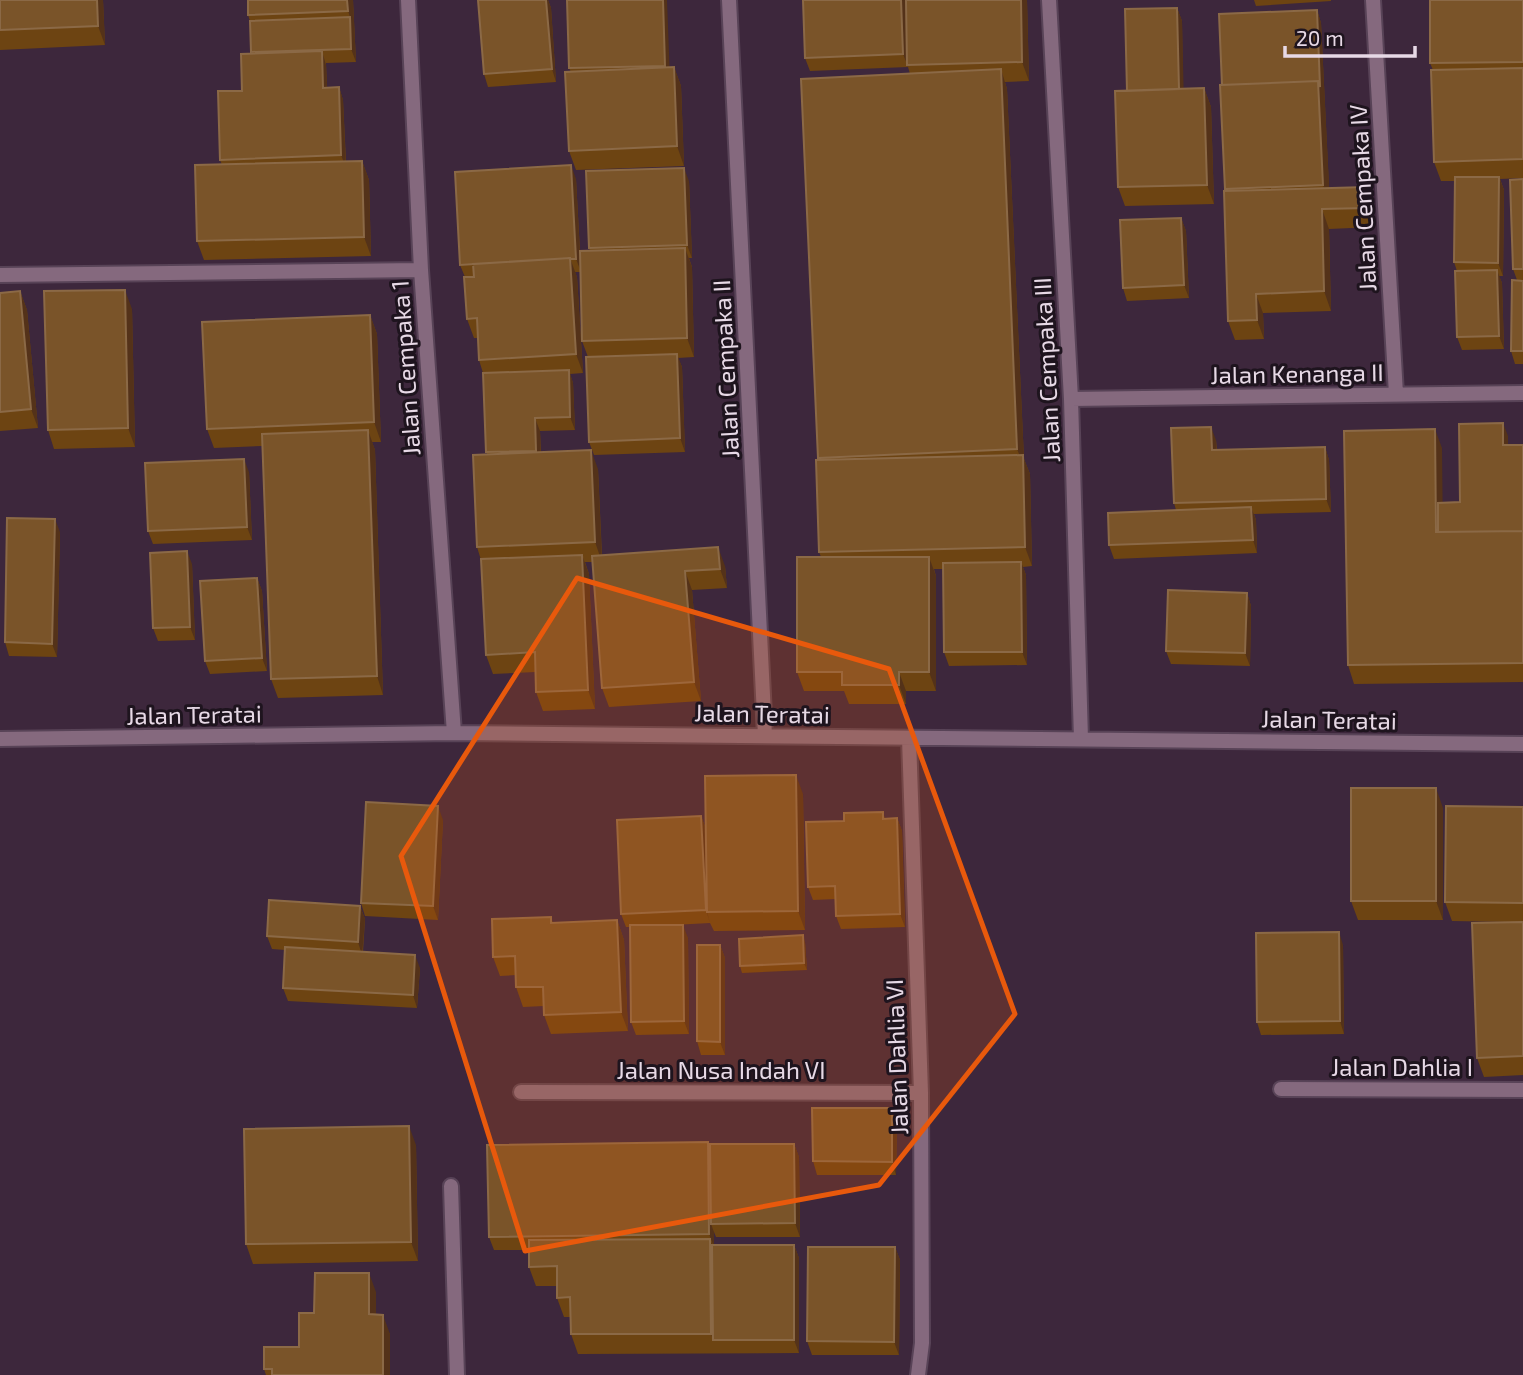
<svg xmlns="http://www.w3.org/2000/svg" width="1523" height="1375" viewBox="0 0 1523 1375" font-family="'Exo 2',sans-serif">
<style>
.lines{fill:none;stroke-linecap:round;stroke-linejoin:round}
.street-casing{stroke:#584357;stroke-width:18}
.street{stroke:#85697e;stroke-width:14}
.wall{fill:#6d4412}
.shaded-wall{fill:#543219}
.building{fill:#7a5429;stroke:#8b6946;stroke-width:2}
.marked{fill:#e8590c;fill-opacity:0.2;stroke:#e8590c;stroke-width:5;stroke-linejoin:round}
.labels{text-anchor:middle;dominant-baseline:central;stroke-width:6;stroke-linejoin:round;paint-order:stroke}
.street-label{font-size:24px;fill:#e7d9e6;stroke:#1e141e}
</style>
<rect width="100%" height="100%" fill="#3d273c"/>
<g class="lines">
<defs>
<path id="street" d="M408 0 421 270 454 733
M729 0 765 736
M1049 0 1071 399 1081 739
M1373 0 1396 394
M0 275 421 270
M1071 399 1523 393
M909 738 921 1093 922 1343 918 1375
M0 739 454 733 1523 744
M1281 1089 1523 1090
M521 1092 921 1093
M451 1186 457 1375"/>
</defs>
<use href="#street" class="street-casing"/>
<use href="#street" class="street"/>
</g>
<path class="wall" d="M0 0H103L105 45 0 50Z
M248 0H353L356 62 326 63 327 88 339 87 343 100 346 161H362L369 180 371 256 204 260 197 241 222 165 220 160 242 91 252 54 250 21 248 15Z
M478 0H548L551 8 556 82 488 87 484 74Z
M567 0 669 68 674 67 681 86 684 166 576 170 569 151 571 72 569 68Z
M803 0H905L907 42 1027 0 1029 81 1005 82 1007 89 1024 459 1030 474 1032 566 1023 567 1026 575 1027 665 949 666 944 652 943 569H934L936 576V691H906V704H849L844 691H804L797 672 821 557 819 552V460L818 458 910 74 908 67 810 71 805 58Z
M1254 0H1331V1L1256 6Z
M1523 0V178L1500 179 1504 190 1503 276H1499L1502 283 1504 349 1462 350 1457 337V271L1454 262 1455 181H1441L1434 162 1433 70 1430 63Z
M1177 8 1182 21 1183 89 1204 88 1211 107 1214 204 1125 206 1118 187 1127 91Z
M1317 10 1321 23 1329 188 1366 187 1373 206 1374 227 1329 229 1331 311 1263 313 1264 339 1235 340 1228 321 1222 85Z
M576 179 580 251H590L589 248 689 181 692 258H689L692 267 694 357 678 358 682 367 685 452 594 455 589 442 588 357 582 341 580 272H575L577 277 583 373 570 374 573 383 575 430 540 431 541 452 598 469 602 555 725 566 727 588 692 590 701 701 609 707 602 688 593 562H585L589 574 595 709 543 711 536 692V672L493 674 486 655 481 560 477 547 487 454 483 373 479 360 478 338H474L467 319 465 277 460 265Z
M1523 179V364H1515L1511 351 1517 280 1513 269Z
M1181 218 1186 231 1189 298 1127 301 1123 288Z
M20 291 27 310 38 428 0 431V293Z
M132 309 135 447 54 449 48 430Z
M370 315 377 334 381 442H372L375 450 383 695 278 698 271 679 262 446 214 448 207 429Z
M1508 436V445H1523V682L1354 684 1348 665 1442 448V503L1460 502Z
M1216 440 1217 450 1325 447 1329 460 1331 512 1254 514 1256 520 1257 553 1114 559 1109 545 1176 510 1174 503Z
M249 472 252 540 153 544 148 531Z
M60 532 57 657 9 656 5 642Z
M192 564 195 640 158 641 153 628Z
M257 578 262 591 267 671 210 674 205 661Z
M1247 593 1251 606 1250 666 1171 664 1166 651Z
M803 794 805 930 714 931 710 923 673 925 688 938 689 1034 636 1035 631 1022 630 927H626L621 914 701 816 706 829Z
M1523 807V1075L1484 1077 1477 1058 1509 922 1452 921 1445 902Z
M1443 808V920H1358L1351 901Z
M883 812 885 819 897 818 902 831 905 927 841 929 836 916V899L813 900 808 887 844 821Z
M443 820 438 920 365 916 361 903Z
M360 906 365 919 363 952 420 968 417 1008 288 1001 283 988 285 950 272 949 267 936Z
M551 917 553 923 617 920 624 940 628 1031 551 1034 544 1015V1006L523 1007 516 987V975L500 976 493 957Z
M805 942 807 970 742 973 740 966Z
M720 945 725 958V1055H701L697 1041Z
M1343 945 1344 1034 1261 1035 1257 1022Z
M897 1121 896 1175H817L813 1161Z
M708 1142 710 1148 794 1144 799 1157 800 1237H716L714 1232V1245H794L799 1258V1353L578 1354 571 1334V1317H564L557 1298V1286H536L529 1267V1250H494L489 1237Z
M416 1145 418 1261 253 1264 246 1244Z
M895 1247 900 1260 899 1355H812L807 1341Z
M376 1292V1314L390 1334V1375H266L264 1369 299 1347 314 1313Z"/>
<path class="shaded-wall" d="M97 0H103L105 45 98 26Z
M347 0H353L356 62 351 49 350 17 348 11Z
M546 0H548L551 8 556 82 552 69Z
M663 0H667L670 79 665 66Z
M901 0H905L908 67 903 54Z
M1021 0H1027L1029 81 1022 62Z
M1177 8 1182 21 1184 105 1179 92Z
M1317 10 1321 23 1330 204 1323 185 1318 81Z
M322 51 326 65 328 101 323 88Z
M674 67 681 86 684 166 677 146Z
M1001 69 1007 89 1024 459 1030 474 1032 566 1025 547 1023 464 1017 449Z
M339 87 343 100 346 168 341 155Z
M1204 88 1211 107 1214 204 1207 185Z
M362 161 369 180 371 256 364 237Z
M571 165 576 179 581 272 576 259Z
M684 168 689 181 692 258 687 245Z
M1499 177 1504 190 1503 276 1498 263Z
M1366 187 1373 206 1374 227 1367 208Z
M1322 209 1329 229 1331 311 1324 291Z
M1181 218 1186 231 1189 298 1184 285Z
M685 248 692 267 694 357 687 338Z
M570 258 577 277 583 373 576 354Z
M1497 270 1502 283 1504 349 1499 336Z
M125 290 132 309 135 447 128 428Z
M20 291 27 310 38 428 31 409Z
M1256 294 1263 313 1264 339 1257 320Z
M370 315 377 334 381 442 374 422Z
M677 354 682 367 685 452 680 438Z
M569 370 573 383 575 430 570 417Z
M535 418 540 431 541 464 536 451Z
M1503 423 1508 436V459L1503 445Z
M1211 427 1216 440 1217 464 1212 450Z
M1435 429 1442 448 1443 538 1436 532Z
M368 430 375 450 383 695 377 676Z
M1325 447 1329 460 1331 512 1326 499Z
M591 450 598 469 602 562 595 542Z
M244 459 249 472 252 540 247 527Z
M1251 507 1256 520 1257 553 1253 540Z
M55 519 60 532 57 657 52 644Z
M718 547 725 566 727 588 720 569Z
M187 551 192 564 195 640 190 627Z
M582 555 589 574 595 709 588 690Z
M929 557 936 576V691L929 672Z
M1021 562 1026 575 1027 665 1022 652Z
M685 571 692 590 701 701 694 682Z
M257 578 262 591 267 671 262 658Z
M1247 593 1251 606 1250 666 1245 653Z
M899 672 906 691V704L899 685Z
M796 775 803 794 805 930 798 911Z
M1436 788 1443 808V920L1436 901Z
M438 806 443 820 438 920 433 906Z
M701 816 706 829 707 912 710 923 706 910Z
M897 818 902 831 905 927 900 914Z
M360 906 365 919 362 955 358 942Z
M617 920 624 940 628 1031 621 1012Z
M683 925 688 938 689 1034 684 1021Z
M1339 932 1343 945 1344 1034 1340 1021Z
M803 935 805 942 807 970 804 963Z
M720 945 725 958V1055L720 1042Z
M415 955 420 968 417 1008 413 995Z
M892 1108 897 1121 896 1175 892 1162Z
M409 1126 416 1145 418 1261 411 1242Z
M708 1142 713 1155 711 1224 714 1232V1247L709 1234Z
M794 1144 799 1157 800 1237 795 1223Z
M710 1239 717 1258 713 1340 711 1334Z
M794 1245 799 1258V1353L794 1340Z
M895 1247 900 1260 899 1355 894 1342Z
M369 1273 376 1292V1333L369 1314Z
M383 1315 390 1334V1375H383Z"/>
<path class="building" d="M0 0H97L98 26 0 30Z
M248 0H347L348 11 248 15Z
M478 0H546L552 69 484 74Z
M567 0H663L665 66 569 68Z
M803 0H901L903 54 805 58Z
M906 0H1021L1022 62 907 65Z
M1430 0H1523V62L1430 63Z
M1177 8 1179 89 1127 91 1125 9Z
M1317 10 1320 87 1318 81 1222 85 1219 14Z
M350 17 351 49 251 52 250 21Z
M322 51 323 88 339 87 341 155 220 160 218 91H242L241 54Z
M674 67 677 146 569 151 565 72Z
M1523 68V159L1434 162 1431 70Z
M1001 69 1017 449 818 458 801 79Z
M1318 81 1323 185 1225 189 1220 85Z
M1204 88 1207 185 1118 187 1115 91Z
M362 161 364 237 197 241 195 165Z
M571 165 576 259H570V258L460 265 455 172Z
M684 168 687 245 589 248 586 171Z
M1455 177H1499L1498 263 1454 262Z
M1523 179V269H1513L1510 180Z
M1366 187 1367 208 1322 209 1324 291 1256 294 1257 320 1228 321 1224 191Z
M1181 218 1184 285 1123 288 1120 220Z
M685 248 687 338 582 341 580 251Z
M570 258 576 354 479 360 477 318 467 319 464 277H474L473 264Z
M1497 270 1499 336 1457 337 1455 271Z
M1512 280 1523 281V351H1511Z
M125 290 128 428 48 430 44 291Z
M20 291 31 409 0 412V293Z
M370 315 374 422 207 429 202 322Z
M677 354 680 438 589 442 586 357Z
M569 370 570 417 535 418 536 451 486 452 483 373Z
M1503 423V445H1523V531L1438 532V503L1460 502 1459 424Z
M1211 427 1212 450 1325 447 1326 499 1174 503 1171 428Z
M1435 429 1436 532 1523 531V663L1348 665 1344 431Z
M368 430 377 676 271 679 262 434Z
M591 450 595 542 477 547 473 455Z
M1023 455 1025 547 819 552 816 460Z
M244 459 247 527 148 531 145 463Z
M1251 507 1253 540 1109 545 1108 513Z
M7 518 55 519 52 644 5 642Z
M718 547 720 569 685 571 694 682 602 688 592 556Z
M187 551 190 627 153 628 150 553Z
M582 555 588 690 536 692 535 652 486 655 481 559Z
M797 557H929V672H899V685H842V672H797Z
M1021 562 1022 652H944L943 563Z
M257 578 262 658 205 661 200 581Z
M1168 590 1247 593 1245 653 1166 651Z
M796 775 798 911 707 912 705 776Z
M1351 788H1436V901H1351Z
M366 802 438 806 433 906 361 903Z
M1446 806 1523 807V903L1445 902Z
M883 812V819L897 818 900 914 836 916 835 886 808 887 806 822 844 821V813Z
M701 816 706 910 621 914 617 820Z
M269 900 360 906 358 942 267 936Z
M551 917V923L617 920 621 1012 544 1015 543 987H516L515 956 493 957 492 919Z
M1523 922V1056L1477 1058 1472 923Z
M630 925H683L684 1021 631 1022Z
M1339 932 1340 1021 1257 1022 1256 933Z
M803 935 804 963 740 966 739 939Z
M697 945H720V1042L697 1041Z
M285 947 415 955 413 995 283 988Z
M812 1108H892V1162L813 1161Z
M409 1126 411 1242 246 1244 244 1129Z
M708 1142 709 1234 489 1237 487 1145Z
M710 1144H794L795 1223 711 1224Z
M710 1239 711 1334H571L570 1297 557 1298V1266L529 1267V1240Z
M712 1245H794V1340H713Z
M808 1247H895L894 1342 807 1341Z
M315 1273H369V1314L383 1315V1375H272V1369H264V1347H299V1313H314Z"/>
<path class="marked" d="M577 578 889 669 1015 1014 879 1185 525 1251 401 856Z"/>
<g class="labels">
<g class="street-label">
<text transform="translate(1362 198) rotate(-93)">Jalan Cempaka IV</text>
<text transform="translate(405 368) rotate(-94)">Jalan Cempaka 1</text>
<text transform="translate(725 369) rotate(-93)">Jalan Cempaka II</text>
<text transform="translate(1046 370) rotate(-93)">Jalan Cempaka III</text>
<text transform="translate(1297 373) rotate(-1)">Jalan Kenanga II</text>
<text transform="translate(762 713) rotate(1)">Jalan Teratai</text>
<text transform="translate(194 714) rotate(-1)">Jalan Teratai</text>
<text transform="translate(1329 719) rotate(1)">Jalan Teratai</text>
<text transform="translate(896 1057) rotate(-92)">Jalan Dahlia VI</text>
<text x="1402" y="1066">Jalan Dahlia I</text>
<text x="721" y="1069">Jalan Nusa Indah VI</text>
</g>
</g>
<path d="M1285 46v10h130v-10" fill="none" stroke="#e7d9e6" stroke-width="3.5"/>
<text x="1296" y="46" font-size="21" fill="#e7d9e6" stroke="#1e141e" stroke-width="5" paint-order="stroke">20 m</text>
</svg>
